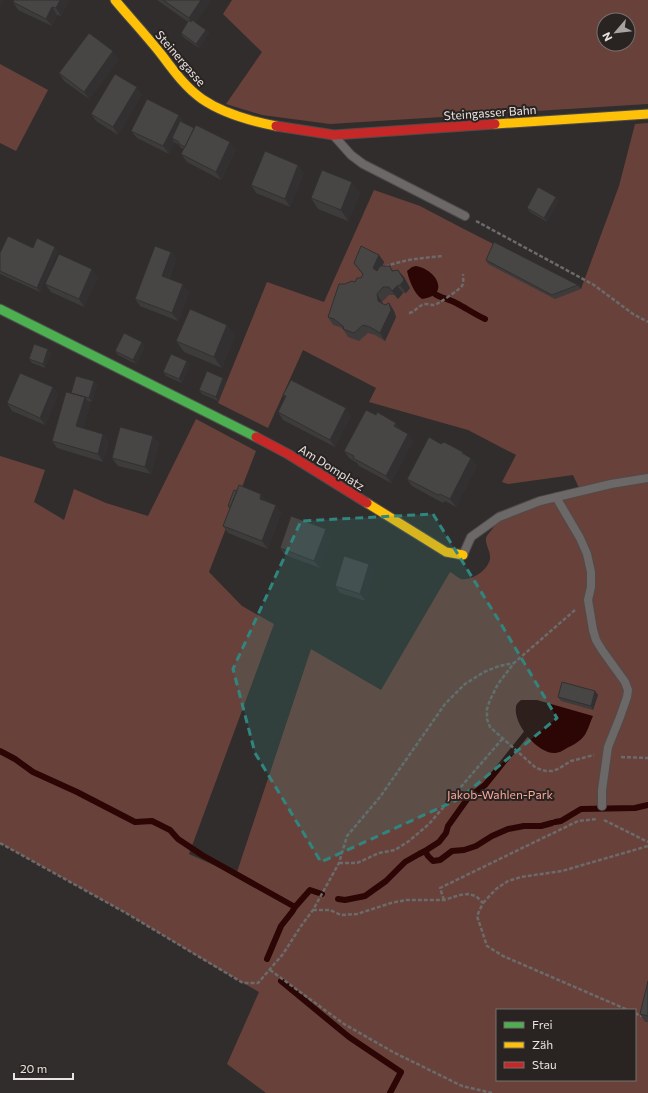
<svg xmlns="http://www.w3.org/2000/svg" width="648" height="1093" viewBox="0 0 648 1093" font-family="Commissioner,sans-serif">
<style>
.green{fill:#68423a;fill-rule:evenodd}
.water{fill:#2b0604}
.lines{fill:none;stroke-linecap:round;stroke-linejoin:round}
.stream{stroke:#2b0604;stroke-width:6}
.lane-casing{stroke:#4e4b4b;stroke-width:10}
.fast-casing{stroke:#4e4b4b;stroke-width:11}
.slow-casing{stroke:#4e4b4b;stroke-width:11}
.jam-casing{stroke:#4e4b4b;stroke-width:11}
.path{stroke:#6c6a6a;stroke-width:2.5;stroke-dasharray:4 2;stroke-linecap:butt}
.lane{stroke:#6b6867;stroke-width:8}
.fast{stroke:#4caf50;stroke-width:9}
.slow{stroke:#ffc107;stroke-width:9}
.jam{stroke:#c62828;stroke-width:9}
.wall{fill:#3e3b3b}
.shaded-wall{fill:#323030}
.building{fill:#484545;stroke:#323030}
.marked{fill:#30867f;fill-opacity:0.2;stroke:#30867f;stroke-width:3;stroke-dasharray:8 5;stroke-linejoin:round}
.labels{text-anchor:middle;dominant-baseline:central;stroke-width:4;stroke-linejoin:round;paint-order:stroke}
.street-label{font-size:12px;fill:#e8e3e2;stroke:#292321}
.park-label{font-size:12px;fill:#fba999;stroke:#292321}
</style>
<rect width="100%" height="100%" fill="#312d2d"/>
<path class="green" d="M232 0H648V104L330 124 262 115 226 104 262 52 223 14ZM604 20H628V44H604Z
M0 64 48 90 16 151 0 143Z
M648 123V1093H266L227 1064 259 992 212 965 126 913 0 843V456L45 470 34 502 64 520 74 489 106 503 148 516 196 419 256 451 209 572 242 606 274 624 189 854 236 875 311 649 381 690 450 572C454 574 458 578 461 579 472 581 488 570 490 559 491 552 485 544 486 538 487 535 491 531 493 528 495 525 497 521 499 517L580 490 573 475 508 484 502 482 516 455 468 430 369 402 376 388 303 350 268 428 218 403 267 282 324 302 374 190 420 206 460 227 581 289 619 186 635 124ZM497 1010H635V1080H497Z"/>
<path class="water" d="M416 266C438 270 450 296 422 299 414 294 409 280 407 271L412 267Z
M521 700H537L593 716C590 722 588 731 584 736 581 740 574 745 569 747 565 749 560 753 555 753 538 754 513 724 516 707 516 704 519 702 521 700Z"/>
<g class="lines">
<path class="stream" d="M435 294C441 298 449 299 456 303 466 308 474 314 485 319
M0 751 15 759 33 772 77 792 135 822 152 821 170 830 178 839 202 855 295 907
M555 822 561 821 581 809 635 808 648 805
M425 851 439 842 446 833 448 826 468 798 485 785 526 734
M338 899 345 900 365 896 386 881 405 862 419 854 425 851 428 856 433 861 440 860 452 851 464 850 476 846 492 836 508 829 524 826H541L552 823
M267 959 281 926 292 912 295 907 310 890 322 894
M281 981 349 1037 401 1072 390 1093"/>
<defs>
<path id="lane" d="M335 137 351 155 363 164 465 216
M556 497 580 538 587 554 591 572V587L588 600 593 630 596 640 602 650 620 675 625 682 628 690 627 697 620 717 608 747 602 790V806
M463 555 471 537 499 517 540 501 611 484 648 478"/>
<path id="fast" d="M0 309 256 437"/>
<path id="slow" d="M115 0C130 18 146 35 161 54 173 70 185 87 202 99 224 114 250 121 276 126
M495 124 648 114
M367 503 446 552 463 555"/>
<path id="jam" d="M276 126 334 135 495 124
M256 437 288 454 367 503"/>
</defs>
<use href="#lane" class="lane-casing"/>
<use href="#fast" class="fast-casing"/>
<use href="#slow" class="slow-casing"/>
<use href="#jam" class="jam-casing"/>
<path class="path" d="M476 221 594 285 633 314 648 322
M385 267C404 259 423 258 443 256
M409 313C415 312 416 308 422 305 425 303 430 305 434 305 437 305 460 289 462 286 464 282 463 278 463 274
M575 610 514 663 498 684 490 700 487 709V719L490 727 536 768 546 771H552L558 769 571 761 594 755
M621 757 648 758
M604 820 648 842
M0 843 126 913 243 983H258L283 954 301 926 313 910 339 863 347 836 380 797 445 704 465 684 484 672 499 666 514 663
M339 863H357L379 853 395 850 409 841 429 824 503 738
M444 900 440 888 578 821 597 819
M483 903 496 889 508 881 521 877 562 871 648 846
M313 910H330L341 915 357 914 391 903 406 900H444L460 895 468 894 476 896 483 903 477 916 487 946 503 956 628 1010
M270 970 344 1024 393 1052 462 1086 492 1093
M635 1013 641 1016 642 1012"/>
<use href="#lane" class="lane"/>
<use href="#fast" class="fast"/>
<use href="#slow" class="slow"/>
<use href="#jam" class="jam"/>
</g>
<path class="wall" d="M69 0 61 16 57 15 52 26 18 10 13 2Z
M157 0H211L196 23 206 30 209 33 199 48 183 37 181 33 188 22Z
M119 59 89 99 64 81 59 73Z
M137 87 142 95 118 135 96 121 91 114Z
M184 122V123L236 150 221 180 187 162 181 154 184 149 181 148 179 145 174 142 169 154 137 138 131 131Z
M304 173 290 207 256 193 251 185Z
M360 193 348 221 318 209 311 198Z
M559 201 547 222 530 212 527 208Z
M58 251 40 292 0 274V253Z
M171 252 176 259 169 279 189 292 178 321 140 306 135 299Z
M379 255 384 262 382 266 393 270 404 277 410 288 406 293H403L398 299 394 295H389L382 302 383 304 385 305 389 303 394 311 396 317 385 341 375 335 368 333 359 341 348 337 343 329 340 327 333 325 328 317 345 284 355 282 361 278 363 275 354 263Z
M486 260 578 285 581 289 555 299 488 264Z
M98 277 84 307 51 292 45 284Z
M227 325 235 336 222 368 184 352 176 341Z
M145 346 136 364 118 355 115 351Z
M51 353 45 368 32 363 29 359Z
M187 361 190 365 182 383 166 376 163 372Z
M223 378 226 382 218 401 202 394 199 390Z
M94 381 97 385 92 402 88 401 90 405 83 429 109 442 103 462 57 448 52 441Z
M53 387 58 395 45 425 12 411 7 403Z
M283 395 351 416 335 447 283 420 278 412 285 398Z
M376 415 396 423 401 430 408 434 413 441 391 483 359 466 357 463 349 458 344 451Z
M153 436 159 443 151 474 118 466 112 458Z
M441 444 463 452 477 466 456 507 445 501 443 503 412 486 407 479Z
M267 501 281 513 268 549 228 533 223 526 230 509 228 506Z
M331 537 320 568 285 555 280 548Z
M369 564 375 571 366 601 340 593 335 586Z
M595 691 598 695 593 710 561 701 558 697Z
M648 981V1022H645L640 1014Z"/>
<path class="shaded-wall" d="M0 0H4L1 6 0 4Z
M60 0H69L61 16 56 8Z
M201 0H211L194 26 189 18Z
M52 7 57 15 52 26 46 19Z
M206 30 209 33 199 48 196 44Z
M113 51 119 59 89 99 84 92Z
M137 87 142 95 118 135 113 127Z
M179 115 184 122 175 140 172 138 174 142 169 154 163 146Z
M230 142 236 150 221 180 216 172Z
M298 165 304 173 290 207 285 199Z
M352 182 360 193 348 221 341 210Z
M556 197 559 201 547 222 544 218Z
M55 247 58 251 40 292 37 288Z
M171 252 176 259 167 283 162 276Z
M379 255 384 262 378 276 373 268Z
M92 269 98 277 84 307 79 299Z
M398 270 404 277 410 288 406 293 400 285Z
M183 284 189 292 178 321 172 313Z
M397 286 403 293 398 299 392 291Z
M377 294 382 302 383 308 378 301Z
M389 303 394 311 396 317 385 341 380 333Z
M227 325 235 336 222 368 214 357Z
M142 342 145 346 136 364 133 360Z
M48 349 51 353 45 368 43 364Z
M187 361 190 365 182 383 179 379Z
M223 378 226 382 218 401 216 397Z
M94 381 97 385 92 402 89 398Z
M53 387 58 395 45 425 40 418Z
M85 397 90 405 82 434 76 426Z
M346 408 351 416 335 447 330 440Z
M396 423 402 431 394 426Z
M103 434 109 442 103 462 98 454Z
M408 434 413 441 391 483 386 476Z
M153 436 159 443 151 474 145 467Z
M471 458 477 466 456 507 450 499Z
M261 494 267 501 265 506 260 499Z
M276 505 281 513 268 549 262 541Z
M326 529 331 537 320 568 314 561Z
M369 564 375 571 366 601 360 594Z
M595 691 598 695 593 710 591 706Z"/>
<path class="building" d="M14 0H60L56 8 52 7 46 19 13 2Z
M163 0H201L189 18Z
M189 20 191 22 192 20 206 30 196 44 181 33Z
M89 33 113 51 84 92 59 73Z
M115 74 137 87 113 127 91 114Z
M147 99 179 115 163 146 131 131Z
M180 121 194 128 185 147 179 144V142L172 138Z
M196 125 230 142 216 172 181 154Z
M265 151 298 165 285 199 251 185Z
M322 170 352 182 341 210 311 198Z
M538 187 556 197 544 218 527 208Z
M8 236 33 248 37 238 55 247 37 288 0 271V253Z
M494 242 578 285 552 295 486 260Z
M155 246 171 252 162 276 183 284 172 313 135 299Z
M361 246 379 255 373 268 377 271 380 266H390L392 271 398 270 404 280 400 285 397 286 392 291 389 287H383L377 294 378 301 385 305 389 303 391 310 380 333 370 327 363 325 354 333 343 329 344 327 334 319 328 317 339 284H345L352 281 355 282 357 278H361L363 274 354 263Z
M59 254 92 269 79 299 45 284Z
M190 309 227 325 214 357 176 341Z
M124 333 142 342 133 360 115 351Z
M34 344 48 349 43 364 29 359Z
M171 354 187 361 179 379 163 372Z
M207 371 223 378 216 397 199 390Z
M20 373 53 387 40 418 7 403Z
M76 376 94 381 89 398 71 393Z
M291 380 346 408 330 440 278 412 286 396 283 395Z
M66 392 85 397 76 426 103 434 98 454 52 441Z
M366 410 376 415 377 412 396 423 394 426 408 434 386 476 353 458 354 456 344 451Z
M120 427 153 436 145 467 112 458Z
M429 437 441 444 444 442 463 452 462 453 471 458 450 499 440 494 438 495 407 479Z
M239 485 261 494 260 499 276 505 262 541 223 526Z
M234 490 237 491 230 507 228 506Z
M291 516 326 529 314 561 280 548Z
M344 556 369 564 360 594 335 586Z
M562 682 595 691 591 706 558 697Z
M648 981V1016L640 1014Z"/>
<path class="marked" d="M433 514 501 624 557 718 459 799 321 862 255 753 233 669 301 521Z"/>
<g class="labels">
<g class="street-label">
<text transform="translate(181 58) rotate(49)">Steinergasse</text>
<text transform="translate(490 112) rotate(-4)">Steingasser Bahn</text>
<text transform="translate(332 467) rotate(32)">Am Domplatz</text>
</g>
<g class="park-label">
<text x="500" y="794">Jakob-Wahlen-Park</text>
</g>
</g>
<rect x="496" y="1009" width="140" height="72" fill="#292321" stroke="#75706e"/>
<rect x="504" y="1022" width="20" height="6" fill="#4caf50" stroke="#75706e"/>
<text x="532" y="1029" font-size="12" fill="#e8e3e2">Frei</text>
<rect x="504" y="1042" width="20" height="6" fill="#ffc107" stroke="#75706e"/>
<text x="532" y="1049" font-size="12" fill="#e8e3e2">Zäh</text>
<rect x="504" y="1062" width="20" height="6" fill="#c62828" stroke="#75706e"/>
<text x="532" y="1069" font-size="12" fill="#e8e3e2">Stau</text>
<g transform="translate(616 32) rotate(242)"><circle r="19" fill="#292321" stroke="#75706e"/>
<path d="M0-3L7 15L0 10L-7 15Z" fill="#a8a3a3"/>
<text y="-6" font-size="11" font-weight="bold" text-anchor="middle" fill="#e8e3e2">N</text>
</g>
<path d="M14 1073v6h59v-6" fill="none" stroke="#e8e3e2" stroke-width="2"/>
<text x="20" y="1073" font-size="12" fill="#e8e3e2" stroke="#292321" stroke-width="3" paint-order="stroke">20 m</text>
</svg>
